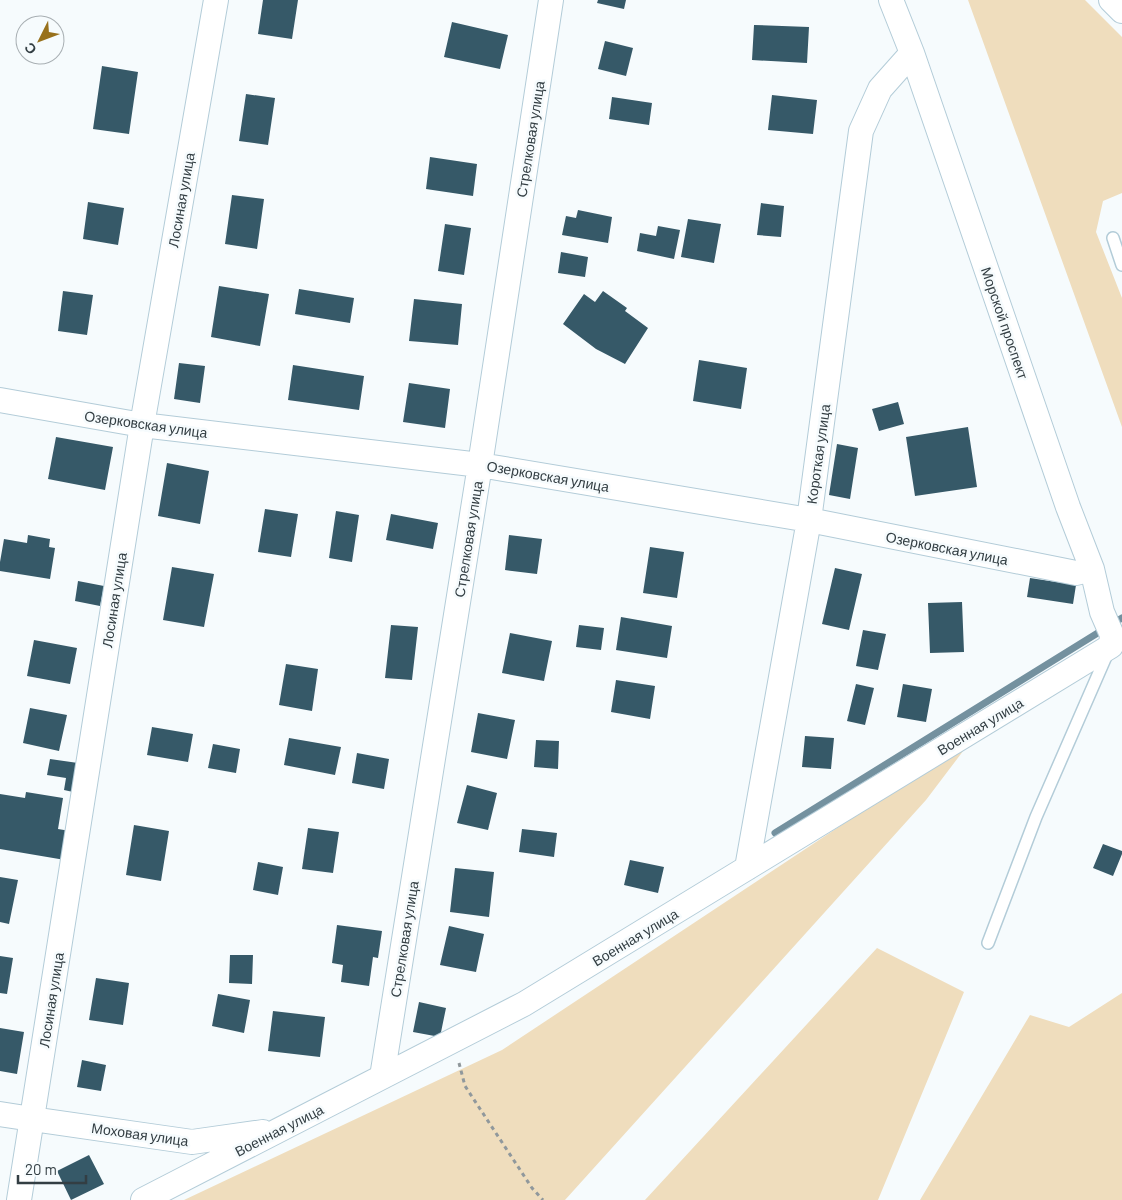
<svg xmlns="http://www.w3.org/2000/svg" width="1122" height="1200" viewBox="0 0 1122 1200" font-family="Barlow,sans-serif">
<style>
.green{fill:#efddbd}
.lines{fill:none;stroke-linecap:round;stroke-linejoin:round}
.stream{stroke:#74919f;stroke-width:7}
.building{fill:#365968}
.lane-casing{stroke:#b3ccd8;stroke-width:14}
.street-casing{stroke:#b3ccd8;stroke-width:26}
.path{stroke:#90989c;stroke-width:3;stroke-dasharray:4 4;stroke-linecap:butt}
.lane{stroke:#fff;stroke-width:11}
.street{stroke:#fff;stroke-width:24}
.labels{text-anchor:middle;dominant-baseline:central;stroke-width:5;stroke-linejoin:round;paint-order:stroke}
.street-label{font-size:14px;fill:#333e43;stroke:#f6fbfd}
</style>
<rect width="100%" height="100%" fill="#f6fbfd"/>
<path class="green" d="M968 0H1085L1122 37V193L1103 201 1096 232 1122 298V427Z
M973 738 926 800 565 1200H184L502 1050Z
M877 948 964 992 878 1200H645Z
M1122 993V1200H920L1030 1015 1069 1027Z"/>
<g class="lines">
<path class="stream" d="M775 833 1122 618"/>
</g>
<path class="building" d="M263 0H298L292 39 258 34Z
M598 0H626L624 9 597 3Z
M452 22 508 35 500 69 444 57Z
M754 25 809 27 807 63 752 60Z
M605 41 633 48 626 76 598 69Z
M102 66 138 72 129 134 93 129Z
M246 94 275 98 268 145 239 141Z
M772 95 817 100 813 134 768 130Z
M612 97 652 103 649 125 609 119Z
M430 157 477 164 473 196 426 189Z
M232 195 264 199 257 249 225 244Z
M88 202 124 208 118 245 83 239Z
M761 203 784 206 781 237 757 235Z
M578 210 612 217 608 243 562 235 566 216 576 218Z
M688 219 721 224 714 263 681 257Z
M445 224 471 228 464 275 438 271Z
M658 226 680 230 674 259 637 251 640 233 656 236Z
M561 252 588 257 585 277 558 273Z
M219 286 269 294 260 346 211 337Z
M299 289 354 298 350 323 295 314Z
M63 291 93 295 87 335 58 331Z
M603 291 627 308 625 311 648 328 625 364 596 349 563 324 584 294 595 302Z
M414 299 462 304 458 345 409 341Z
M699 360 747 368 741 409 693 401Z
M179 363 205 366 200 403 174 399Z
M293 365 364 376 359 410 288 400Z
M409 383 450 389 445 428 403 422Z
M898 402 904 424 879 431 872 409Z
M968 427 977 487 915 496 906 437Z
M56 437 113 447 105 490 48 479Z
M837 444 858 448 850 499 829 495Z
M167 463 209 471 200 524 158 516Z
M265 509 298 514 291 557 258 552Z
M336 511 359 515 352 562 329 558Z
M391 514 438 523 433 549 386 540Z
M28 535 50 539 49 547 55 548 50 579 0 571V562L4 539 27 543Z
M509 535 542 539 537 574 505 570Z
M650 547 684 552 677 598 643 593Z
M172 567 214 574 204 627 163 620Z
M835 568 862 574 849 630 822 624Z
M1030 578 1076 585 1073 604 1027 597Z
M78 581 104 586 100 606 75 601Z
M962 602 964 652 930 653 928 603Z
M621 617 672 626 667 658 616 650Z
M391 625 418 627 412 680 385 678Z
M579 625 604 628 601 650 576 647Z
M863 630 886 634 878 670 856 666Z
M510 633 552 641 544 681 502 673Z
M34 640 77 648 70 684 27 676Z
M286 664 318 669 312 711 279 705Z
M616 680 655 686 650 719 611 712Z
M856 684 874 688 865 725 847 721Z
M903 684 932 689 926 722 897 717Z
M30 708 67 715 59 751 23 743Z
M478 713 515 720 507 759 471 752Z
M152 727 193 734 188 762 147 755Z
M805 736 834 738 831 769 802 767Z
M289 738 341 747 335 775 284 765Z
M536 740 559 741 558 769 534 767Z
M213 744 240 749 236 773 208 768Z
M357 753 389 759 384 789 352 783Z
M50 759 78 763 73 792 64 790 66 778 47 775Z
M467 785 497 793 488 830 457 823Z
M26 792 63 798 58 829 70 831 65 860 0 849V794L25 798Z
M134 825 169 831 161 881 126 875Z
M308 828 339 832 333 873 302 869Z
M522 829 557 833 554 857 519 852Z
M1103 844 1122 851V854L1113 876 1093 868Z
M630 860 664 867 658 893 624 885Z
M258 862 283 867 278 895 253 890Z
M455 868 494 872 489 917 450 912Z
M0 877 18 880 9 924 0 922Z
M337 925 382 931 378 958 373 957 369 986 341 982 343 965 332 963Z
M449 926 484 934 476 972 440 965Z
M230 955H253L252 984 229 983Z
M0 956 13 958 7 994 0 993Z
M96 978 129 983 123 1025 89 1020Z
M218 994 250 1000 244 1033 212 1026Z
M419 1002 446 1008 440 1037 413 1032Z
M273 1011 325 1017 320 1057 268 1051Z
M0 1028 24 1032 17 1074 0 1071Z
M82 1060 106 1065 101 1091 77 1087Z
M89 1155 104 1184 71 1200 57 1171Z"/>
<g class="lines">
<defs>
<path id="lane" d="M1113 238 1122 265
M988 943 1036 817 1108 652"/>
<path id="street" d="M1111 0 1122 11
M0 400 142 425 480 465 809 520 1076 573 1092 569
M747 868 809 520 861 131 880 89 912 53
M382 1077 480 465 551 0
M0 1114 32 1119 192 1142 263 1132
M19 1200 142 425 216 0
M143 1200 524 1004 1111 646 1112 635 1102 612 1092 569 1068 507 912 53 891 0"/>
</defs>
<use href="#lane" class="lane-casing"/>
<use href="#street" class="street-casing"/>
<path class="path" d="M459 1063 465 1086 532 1188 543 1200"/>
<use href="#lane" class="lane"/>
<use href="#street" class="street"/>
</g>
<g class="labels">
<g class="street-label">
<text transform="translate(530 139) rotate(-81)">Стрелковая улица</text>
<text transform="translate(181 200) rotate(-80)">Лосиная улица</text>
<text transform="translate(1005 323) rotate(71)">Морской проспект</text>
<text transform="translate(146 424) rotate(8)">Озерковская улица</text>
<text transform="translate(818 454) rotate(-82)">Короткая улица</text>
<text transform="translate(548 476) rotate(10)">Озерковская улица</text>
<text transform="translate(468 539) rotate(-81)">Стрелковая улица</text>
<text transform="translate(947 548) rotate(11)">Озерковская улица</text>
<text transform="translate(114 600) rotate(-81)">Лосиная улица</text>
<text transform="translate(980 726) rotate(-31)">Военная улица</text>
<text transform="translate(635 937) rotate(-31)">Военная улица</text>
<text transform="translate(404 939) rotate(-81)">Стрелковая улица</text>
<text transform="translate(51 1000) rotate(-81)">Лосиная улица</text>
<text transform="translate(279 1130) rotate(-27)">Военная улица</text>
<text transform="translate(140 1134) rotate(8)">Моховая улица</text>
</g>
</g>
<g transform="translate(40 40) rotate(228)"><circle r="24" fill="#f6fbfd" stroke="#a8afb3"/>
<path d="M0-4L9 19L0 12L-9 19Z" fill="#98711c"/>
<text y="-8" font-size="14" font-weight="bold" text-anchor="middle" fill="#333e43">С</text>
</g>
<path d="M18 1175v8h68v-8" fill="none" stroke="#333e43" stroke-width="2.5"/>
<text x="25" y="1175" font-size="15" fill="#333e43" stroke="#f6fbfd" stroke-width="4" paint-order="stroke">20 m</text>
</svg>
